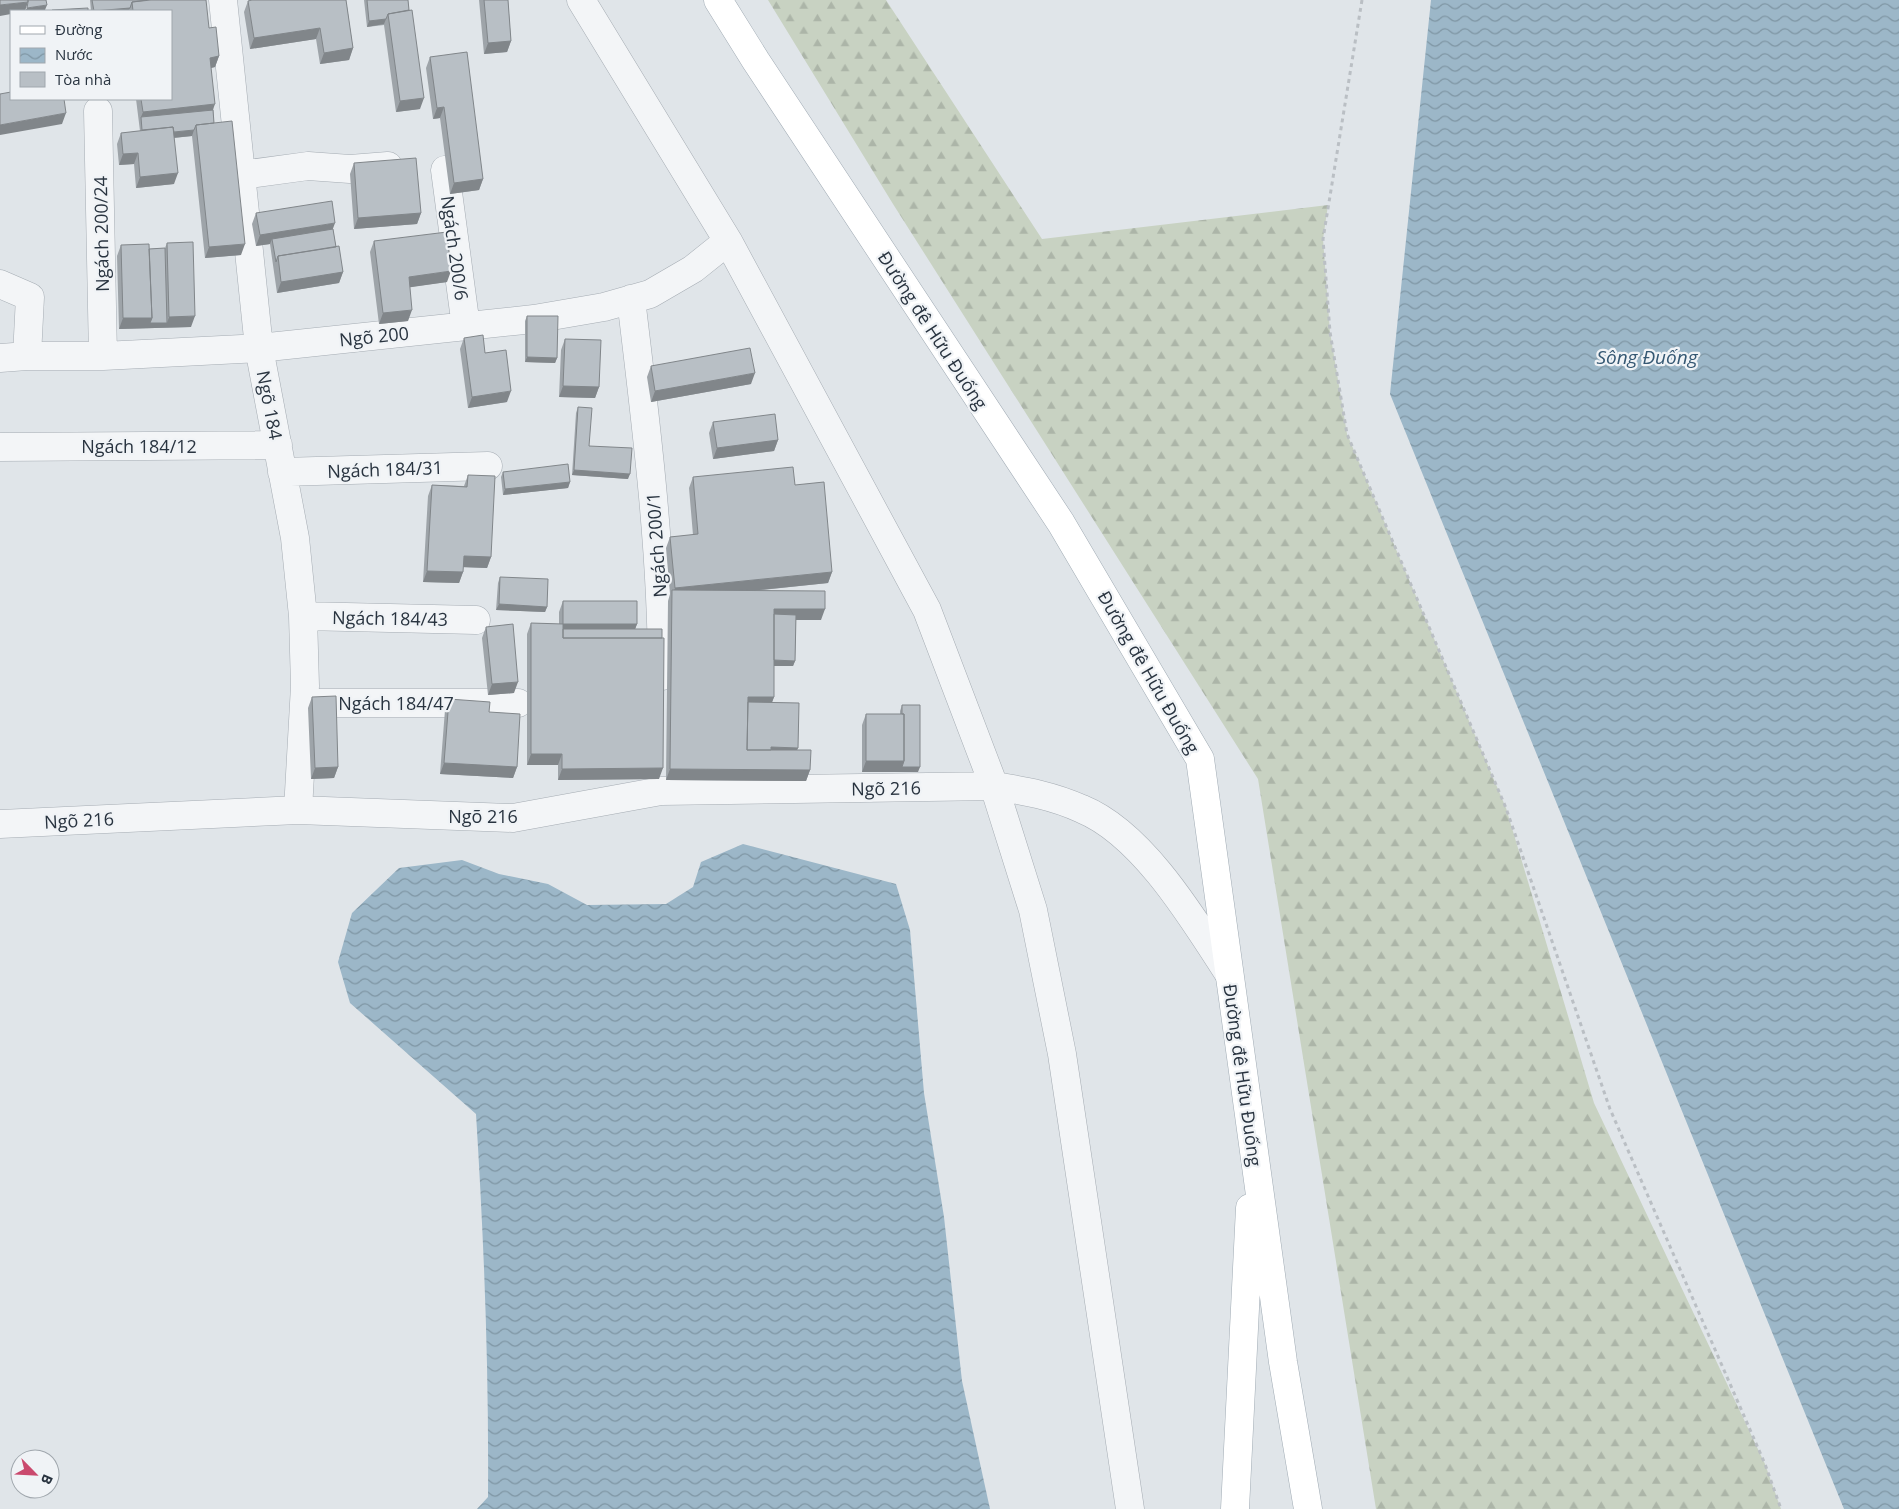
<svg xmlns="http://www.w3.org/2000/svg" width="1899" height="1509" viewBox="0 0 1899 1509" font-family="'Open Sans',sans-serif">
<style>
.forest{fill:url(#forest-firs)}
.water{fill:url(#water-waves)}
.lines{fill:none;stroke-linecap:round;stroke-linejoin:round}
.minor-casing{stroke:#a5acb3;stroke-width:29}
.major-casing{stroke:#a0abb4;stroke-width:29}
.path{stroke:#babfc4;stroke-width:3;stroke-dasharray:4 4;stroke-linecap:butt}
.minor{stroke:#f3f5f7;stroke-width:28}
.major{stroke:#fff;stroke-width:28}
.wall{fill:#9ea4a9}
.shaded-wall{fill:#81868a}
.building{fill:#b8bfc5;stroke:#81868a}
.labels{text-anchor:middle;dominant-baseline:central;stroke-width:4.5;stroke-linejoin:round;paint-order:stroke}
.street-label{font-size:18px;fill:#293440;stroke:#f0f3f6}
.water-label{font-size:19px;font-style:italic;fill:#355873;stroke:#f0f3f6}
</style>
<defs>
<pattern id="forest-firs" width="22" height="20" patternUnits="userSpaceOnUse" patternTransform="scale(1.25)"><rect width="22" height="20" fill="#c8d2c2"/><path d="M5 1l3.5 6h-7zM16 11l3.5 6h-7z" fill="#acb5a8"/></pattern>
<pattern id="water-waves" width="16" height="10" patternUnits="userSpaceOnUse" patternTransform="scale(1.25)"><rect width="16" height="10" fill="#9cb7c8"/><path d="M0 5q4-4 8 0t8 0" fill="none" stroke="#7f96a4"/></pattern>
</defs>
<rect width="100%" height="100%" fill="#e0e5e9"/>
<path class="forest" d="M768 0H886L1042 239 1328 205 1323 239 1330 332 1347 434 1506 808 1594 1103 1765 1464 1781 1509H1376L1258 779 893 204Z"/>
<path class="water" d="M1431 0H1899V1509H1844L1390 394Z
M743 844 896 884 910 930 924 1093 944 1217 962 1381 990 1509H477L488 1497C489 1369 484 1242 476 1114L350 1003 338 962 352 913 399 868 462 860 499 874 548 884 587 905 666 904 693 887 701 862Z"/>
<g class="lines">
<defs>
<path id="minor" d="M223 0 259 348 295 538 303 616 305 686 298 810
M581 0 728 241 927 610 994 786 1033 910 1062 1054 1130 1509
M98 111 103 356
M445 170 466 327
M241 175 308 166 350 169 388 166
M0 284 30 297 27 356
M631 299C646 424 662 550 662 676
M0 358 27 356H103L259 348 534 319 604 307 650 294 693 269 728 241
M0 447 278 445
M282 472 488 466
M303 616 476 620
M304 703H518
M0 824 298 810 513 818 661 791 994 786C1026 791 1053 796 1082 809 1143 834 1194 920 1229 974"/>
<path id="major" d="M718 0 756 61 1061 523 1200 759 1283 1362 1308 1509
M1235 1509 1250 1208"/>
</defs>
<use href="#minor" class="minor-casing"/>
<use href="#major" class="major-casing"/>
<path class="path" d="M1362 0 1323 239 1330 332 1347 434 1506 808 1610 1109 1765 1464 1781 1509"/>
<use href="#minor" class="minor"/>
<use href="#major" class="major"/>
</g>
<path class="wall" d="M90 0H147L209 28 219 56 215 67 211 68 214 123 241 255 205 258 192 136 174 138V184L136 188 134 164 119 165 117 144 121 133 140 131 136 99H171V11H91Z
M346 0 353 48 349 60 320 64 316 39 250 49 244 12 248 1Z
M364 0H408L420 109 396 112 384 25 367 27Z
M479 0H508L511 41 507 52 484 54Z
M430 57 483 179 479 190 450 194 440 118 433 119 426 68Z
M354 163 421 213 417 224 354 229 350 174Z
M256 213 333 229 336 247 343 272 339 283 277 293 270 244 256 246 252 224Z
M374 241 447 282 410 287 408 321 379 324 370 252Z
M167 243 191 327 119 329 117 256 121 245 149 249 165 248Z
M527 316 557 358 555 363 525 362V321Z
M464 338 485 353 507 402 468 408 460 349Z
M565 339 599 387 595 398 559 397 561 350Z
M651 366 751 384 651 402 647 377Z
M578 407 589 446 628 479 572 475 576 413Z
M713 422 778 440 774 451 713 459 709 433Z
M503 472 570 482 568 488 503 495 501 477Z
M468 475 491 557 487 568 463 567V572L459 583 423 582 428 496 432 485 464 486Z
M693 477 795 485 832 572 828 583 752 591 821 620H796L795 661 793 666H774V697L772 702 797 750 810 770 806 781 666 780 668 601 670 594 666 548 670 537 693 535 689 488Z
M500 577 547 607 545 612 496 610 498 583Z
M563 601 637 624 635 629 659 779 558 780V765H527V634L531 623 559 624V612Z
M486 627 514 693 488 695 482 638Z
M312 697 338 767 334 778 311 779 308 708Z
M449 699 489 712 517 767 513 778 440 774 445 710Z
M902 705 918 772H862V725L866 714H900V711Z"/>
<path class="shaded-wall" d="M28 2 25 11H11V14L0 16V5Z
M47 5 45 10 25 11 27 8Z
M130 8 128 11H94Z
M386 19 384 24 367 27 369 21Z
M320 28 316 39 250 49 254 38Z
M511 41 507 52 484 54 488 43Z
M353 48 349 60 320 64 324 53Z
M219 56 215 67 206 69 210 58Z
M424 98 420 109 396 112 400 101Z
M215 104 211 115 141 117 143 112Z
M444 107 440 118 433 119 437 108Z
M66 113 62 124 0 135V125Z
M194 130 192 136 141 141 143 136Z
M138 153 134 164 119 165 123 154Z
M178 173 174 184 136 188 140 177Z
M483 179 479 190 450 194 454 183Z
M421 213 417 224 354 229 358 218Z
M335 223 331 234 272 239 270 244 256 246 260 235Z
M245 244 241 255 205 258 209 247Z
M451 271 447 282 405 288 409 277Z
M343 272 339 283 277 293 281 282Z
M412 310 408 321 379 324 383 313Z
M195 316 191 327 119 329 123 318H152L167 323 169 317Z
M527 357 557 358 555 363 525 362Z
M755 373 751 384 651 402 655 391Z
M563 386 599 387 595 398 559 397Z
M511 391 507 402 468 408 472 397Z
M778 440 774 451 713 459 717 448Z
M574 470 630 474 628 479 572 475Z
M570 482 568 488 503 495 505 489Z
M464 556 491 557 487 568 460 567Z
M427 571 463 572 459 583 423 582Z
M832 572 828 583 672 599V596L675 588Z
M499 604 547 607 545 612 496 610Z
M774 609H825L821 620H772Z
M563 624H637L633 635H561Z
M772 660 795 661 793 666H770Z
M518 682 514 693 488 695 492 684Z
M748 697H774L770 708H746Z
M771 747 798 748 796 753H769Z
M531 754H562L558 765H527Z
M866 761H904L920 767 918 772H862Z
M444 763 517 767 513 778 440 774Z
M338 767 334 778 311 779 315 768Z
M663 768 659 779 558 780 562 769Z
M670 769 810 770 806 781 666 780Z"/>
<path class="building" d="M0 0H28V2L0 5Z
M28 0H46L47 5 27 8 28 2Z
M92 0H147L132 2 130 8 94 11Z
M151 0H206L209 28 216 27 219 56 210 58 215 104 143 112 141 99H171V11H133L132 2Z
M252 0H346L353 48 324 53 320 28 254 38 248 1Z
M367 0H408L409 10 388 14 386 19 369 21Z
M484 0H508L511 41 488 43Z
M88 8V11H52V10Z
M412 10 424 98 400 101 388 14Z
M467 52 483 179 454 183 444 107 437 108 430 57Z
M11 92V99H64L66 113 0 125V94Z
M213 110 214 123 196 125 194 130 174 132 173 127 142 130 141 117Z
M232 121 245 244 209 247 196 125Z
M173 127 178 173 140 177 138 153 123 154 121 133Z
M416 158 421 213 358 218 354 163Z
M332 201 335 223 260 235 256 213Z
M333 229 336 247 278 256 276 262 272 239Z
M447 232 451 271 409 277 412 310 383 313 374 241Z
M193 242 195 316 169 317 167 243Z
M149 244 152 318H123L121 245Z
M339 246 343 272 281 282 278 256Z
M165 248 167 323H150L152 318 149 249Z
M527 316H558L557 358 527 357Z
M483 335 485 353 506 350 511 391 472 397 464 338Z
M565 339 601 340 599 387 563 386Z
M750 348 755 373 655 391 651 366Z
M578 407 592 408 589 446 632 448 630 474 574 470Z
M775 414 778 440 717 448 713 422Z
M568 464 570 482 505 489 503 472Z
M793 467 795 485 824 482 832 572 675 588 670 537 698 534 693 477Z
M468 475 495 476 491 557 464 556 463 572 427 571 432 485 467 487Z
M500 577 548 579 547 607 499 604Z
M672 590 825 591V609H774V697H748L747 750H811L810 770 670 769Z
M563 601H637V624H563Z
M774 614 796 615 795 661 774 660Z
M531 623 563 624V638H664L663 768 562 769V754H531Z
M513 624 518 682 492 684 486 627Z
M563 629H662V638H563Z
M336 696 338 767 315 768 312 697Z
M449 699 490 702 489 712 520 714 517 767 444 763Z
M748 702 799 703 798 748 771 747V750H747Z
M902 705H920V767H902L904 761V714H902Z
M866 714H904V761H866Z"/>
<g class="labels">
<g class="street-label">
<text transform="translate(101 234) rotate(-91)">Ngách 200/24</text>
<text transform="translate(455 248) rotate(82)">Ngách 200/6</text>
<text transform="translate(933 330) rotate(57)">Đường đê Hữu Đuống</text>
<text transform="translate(374 336) rotate(-6)">Ngõ 200</text>
<text transform="translate(270 405) rotate(79)">Ngõ 184</text>
<text x="139" y="446">Ngách 184/12</text>
<text transform="translate(385 469) rotate(-2)">Ngách 184/31</text>
<text transform="translate(656 545) rotate(-94)">Ngách 200/1</text>
<text transform="translate(390 618) rotate(1)">Ngách 184/43</text>
<text transform="translate(1149 672) rotate(60)">Đường đê Hữu Đuống</text>
<text x="396" y="703">Ngách 184/47</text>
<text transform="translate(886 788) rotate(-1)">Ngõ 216</text>
<text x="483" y="816">Ngõ 216</text>
<text transform="translate(79 820) rotate(-3)">Ngõ 216</text>
<text transform="translate(1243 1075) rotate(82)">Đường đê Hữu Đuống</text>
</g>
<g class="water-label">
<text x="1647" y="357">Sông Đuống</text>
</g>
</g>
<rect x="10" y="10" width="162" height="90" fill="#f0f3f6" stroke="#a0a7ad"/>
<rect x="20" y="26" width="25" height="8" fill="#ffffff" stroke="#a0a7ad"/>
<text x="55" y="35" font-size="15" fill="#293440">Đường</text>
<rect x="20" y="48" width="25" height="15" fill="url(#water-waves)" stroke="#a0a7ad"/>
<text x="55" y="60" font-size="15" fill="#293440">Nước</text>
<rect x="20" y="72" width="25" height="15" fill="#b8bfc5" stroke="#a0a7ad"/>
<text x="55" y="85" font-size="15" fill="#293440">Tòa nhà</text>
<g transform="translate(35 1474) rotate(114)"><circle r="24" fill="#f0f3f6" stroke="#a0a7ad"/>
<path d="M0-4L9 19L0 12L-9 19Z" fill="#ca496d"/>
<text y="-8" font-size="14" font-weight="bold" text-anchor="middle" fill="#293440">B</text>
</g>
</svg>
